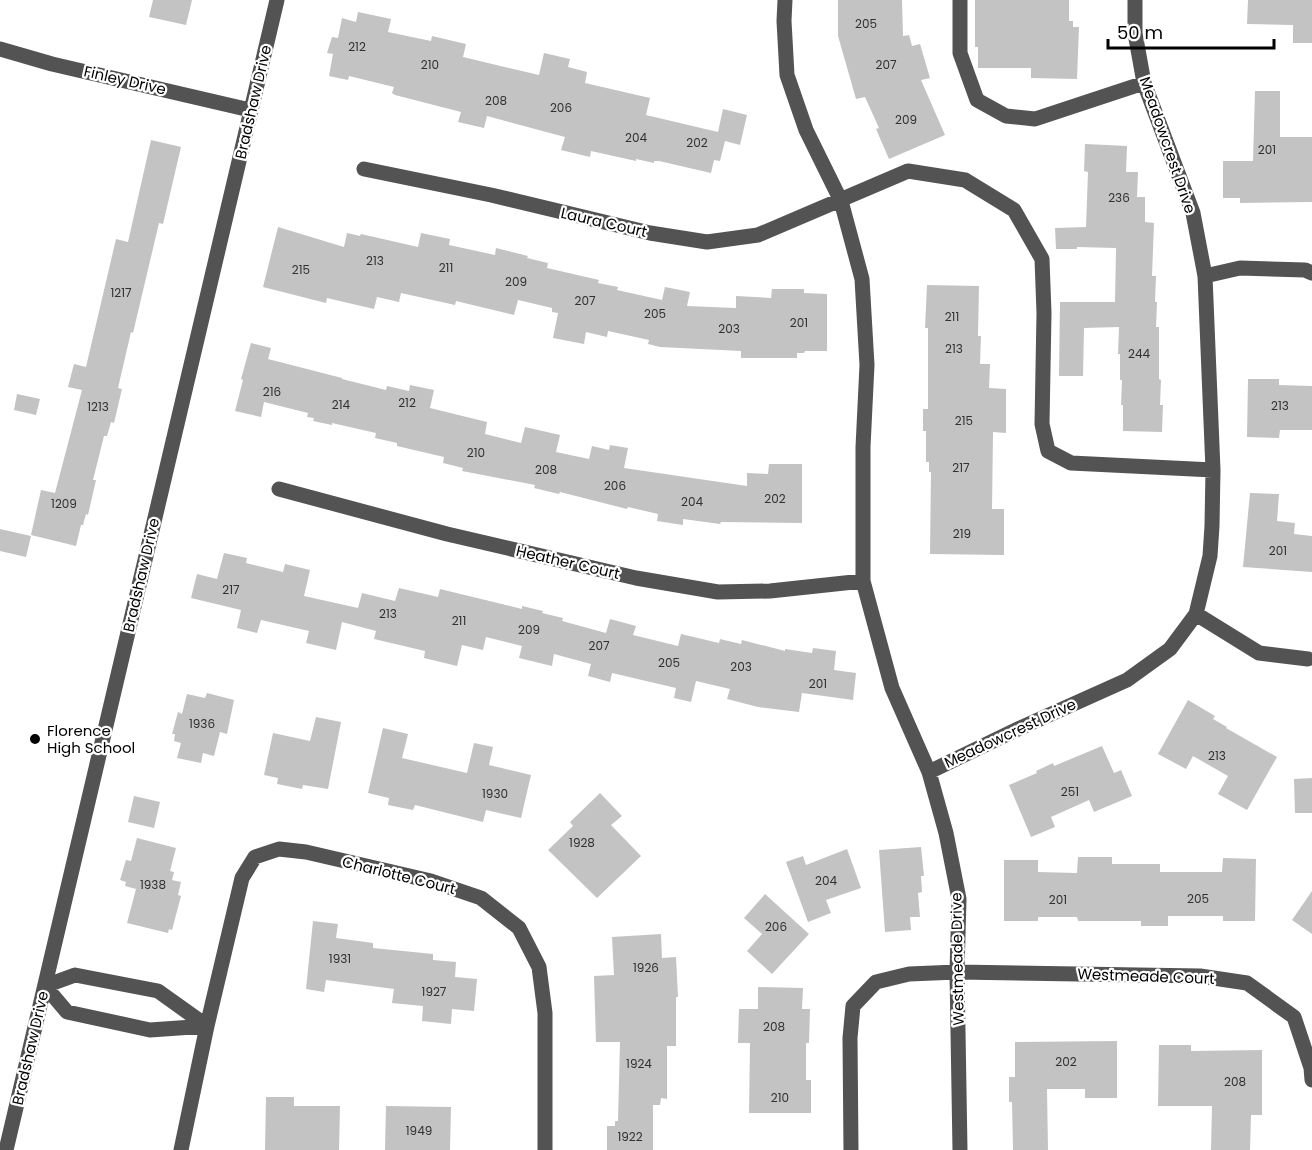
<svg xmlns="http://www.w3.org/2000/svg" width="1312" height="1150" viewBox="0 0 1312 1150" font-family="Poppins,sans-serif">
<style>
.building{fill:#c3c3c3}
.lines{fill:none;stroke-linecap:round;stroke-linejoin:round}
.minor{stroke:#535353;stroke-width:15}
.poi-dot{fill:#000;stroke:#fff;stroke-width:2}
.labels{text-anchor:middle;dominant-baseline:central;stroke-width:4.5;stroke-linejoin:round;paint-order:stroke}
.number-label{font-size:12px;fill:#313131}
.street-label{font-size:15px;fill:#000;stroke:#fff}
.poi-label{font-size:15px;fill:#000;stroke:#fff;text-anchor:start}
</style>
<rect width="100%" height="100%" fill="#fff"/>
<path class="building" d="M153 0H192L186 25 149 17Z
M838 0H902L903 36 909 35 912 46 920 44 930 78 921 80 945 135 889 159 876 129 879 128 865 97 856 99 838 36Z
M975 0H1069V21H1073V27H1079L1077 79 1031 78V68H978V47H975Z
M1248 0H1312V43H1293V25L1247 24Z
M358 12 391 19 388 32 431 41 432 36 466 44 463 57 539 75 544 53 570 59 568 67 587 72 585 83 650 98 646 115 718 132 723 109 747 115 740 145 725 141 720 161 714 160 711 173 659 161H654V163L636 159V161L591 151 590 157 561 150 565 137 487 116 484 128 458 122 461 112 395 95 392 93 394 87 349 76 348 80 329 76 333 54 327 53 332 37 338 38 342 18 356 22Z
M1255 91H1280V137H1312V202L1240 203V198H1223V161H1253Z
M151 140 181 147 163 224 159 223 133 333 131 332 118 388 122 389 114 423 111 422 107 436H104L93 480H96L88 515 86 514 83 525H81L76 546 31 535 41 490 55 493 82 390 68 387 74 364 86 367 116 239 128 242Z
M1085 144 1127 146 1126 172H1138L1137 197H1145V222L1154 223 1152 276H1156L1155 302H1157L1156 327H1159V379L1161 380 1160 405H1163L1162 432 1123 431V405H1121L1122 380H1120V354H1118L1119 327 1084 328 1083 376H1059L1060 302H1115L1116 248 1077 247V249H1056L1055 228 1086 227 1088 172 1084 171Z
M278 227 344 247 347 233 360 236 361 234 418 247 421 233 450 239 449 245 495 255 496 248 528 256 527 258 548 263 547 268 599 280 598 283 618 287 617 290 662 300 665 287 690 292 687 306 736 308V296L771 298 772 289H804V293L827 294V351H805L804 353H797V358H741V351L660 347 648 344 649 340 608 331 607 337 586 332 584 344 553 338 558 313 552 312V308L518 300 514 315 456 301 455 305 401 293 399 302 377 297 374 309 327 298 326 303 263 287Z
M927 285 979 286 978 336H981L980 364H990L989 388 1006 389V433L993 432 992 509H1004V555L930 554 931 472H929V462H926V431H923V409H928V328H925Z
M251 343 271 348 268 359 342 378V379L386 390 387 386 409 391 410 385 434 390 430 408 487 422 485 434 521 443 525 427 560 435 556 452 589 459 592 446 609 450 610 445 628 448 624 468 747 486V473L768 474 769 464H802V523L721 522 720 524 683 519V525L657 521 658 514 628 507 627 509 560 492 559 494 534 488 535 485 462 471 463 468 443 463 444 457 397 446V443L375 438 376 433 332 423V425L313 421 314 418 307 417 308 413 264 402 261 417 235 411 243 380 241 379Z
M1248 379H1279V385L1312 386V430H1280L1279 438 1247 437Z
M17 394 40 399 36 415 14 410Z
M1250 493 1279 494 1277 521 1295 523 1294 534 1312 536V572L1243 567Z
M0 529 31 536 26 557 0 551Z
M224 553 247 558 246 563 283 572 285 564 310 570 304 596 358 608 362 593 395 601 399 588 438 597 440 589 522 609V606L543 611 542 613 563 618 562 621 606 633 610 619 636 626 633 635 678 646 681 634 719 643 720 639 741 644 742 640 785 651V649L812 653 813 648 836 651 834 670 856 673 853 700 802 693 799 712 758 707 727 699 730 689 696 681 691 702 674 698 676 688 612 673 610 682 588 676 591 664 554 654 552 666 519 658 522 646 486 637 483 650 462 645 457 666 424 658 425 651 374 639 376 631 342 622 336 650 306 643 309 631 261 620 257 633 237 628 241 610 191 598 197 574 217 579Z
M207 693 234 700 227 734 220 732 214 756 203 753 201 763 177 758 181 743 174 741 175 734H172L178 712 182 714 187 694 205 698Z
M1188 700 1215 716 1213 719 1227 727 1226 728 1277 757 1247 810 1218 794 1228 776 1193 756 1186 769 1158 754Z
M316 717 341 722 328 789 303 785 302 789 277 784 278 778 264 775 273 733 310 741Z
M383 728 408 734 402 758 467 773 474 743 493 747 489 765 531 775 521 818 486 810 483 822 415 805 413 810 388 805 389 798 368 793Z
M1102 746 1114 773 1121 770 1132 796 1094 812 1089 800 1051 817 1055 827 1031 837 1009 785 1037 773 1036 771 1053 763 1054 766Z
M1312 778V813H1295L1294 779Z
M600 793 622 816 611 825 641 856 597 898 548 850 573 826 570 822Z
M134 796 160 802 154 828 128 822Z
M137 838 176 848 170 871 174 872 172 880 181 882 178 895 181 896 172 930 169 929 168 933 127 923 136 889 125 886 126 882 120 880 126 860 131 861Z
M921 847 924 876H921L922 892 918 893 920 917H910L911 930 885 932 879 850Z
M847 849 861 888 826 900 831 913 808 922 786 862 803 856 806 865Z
M1078 857H1112V864H1160V872H1222L1223 858 1256 859 1255 921H1223V916H1168V926H1141V921H1078L1077 917H1038V921H1004V860H1038V872L1077 873Z
M1312 891V934L1292 920Z
M765 894 809 934 772 974 747 951 762 934 744 918Z
M313 921 338 924 336 938 373 943V948L433 954V960L456 962 455 977 477 979 474 1011 452 1009 451 1024 422 1021 423 1006 392 1003 394 989 326 980 324 992 306 989Z
M661 934 662 958 676 957 678 997H676V1046H667V1099L661 1098 660 1105H653V1150H607V1126H615V1121H618L620 1042H596L594 976 614 975 612 937Z
M758 987 803 988 802 1009H810L809 1043H806V1080H811V1113H749L750 1043H738L739 1009H758Z
M1117 1041V1098H1085V1089H1047L1048 1150H1013L1012 1102H1009V1077H1015V1042Z
M1159 1045H1191V1051L1262 1050V1115H1251L1250 1150H1211L1212 1106H1158Z
M266 1097H294V1106H340L339 1150H265Z
M386 1106 451 1107 450 1150H385Z"/>
<g class="lines">
<path class="minor" d="M785 0 784 21 787 75 806 130 841 201 862 279 867 365 863 447V581L892 688 929 772 946 833 959 899 957 972 960 1150
M960 0V53L977 100 1006 116 1035 119 1144 83
M0 49 52 64 250 110
M364 169 491 195 650 233 707 242 758 235 908 171 965 180 1014 210 1042 259 1044 313 1042 424 1048 451 1071 463 1213 470
M1205 276 1240 268 1305 270 1312 273
M279 489 447 534 636 578 718 592 770 591 863 581
M1196 614 1259 653 1308 659
M929 772 1020 728 1127 680 1170 649 1196 614 1210 556 1212 526 1213 470 1205 276 1193 213 1144 83 1135 33V0
M75 975 158 991 207 1026 150 1030 67 1012 45 986Z
M6 1150 277 0
M181 1150 207 1026 242 878 255 857 279 849 306 852 431 881 481 898 519 928 539 967 545 1013V1150
M851 1150 850 1038 853 1006 876 982 909 974 957 972 1200 976 1247 983 1294 1017 1311 1068 1312 1080"/>
</g>
<circle class="poi-dot" cx="35" cy="739" r="6"/>
<g class="labels">
<g class="number-label">
<text x="866" y="23">205</text>
<text x="357" y="46">212</text>
<text x="430" y="64">210</text>
<text x="886" y="64">207</text>
<text x="496" y="100">208</text>
<text x="561" y="107">206</text>
<text x="906" y="119">209</text>
<text x="636" y="137">204</text>
<text x="697" y="142">202</text>
<text x="1267" y="149">201</text>
<text x="1119" y="197">236</text>
<text x="375" y="260">213</text>
<text x="446" y="267">211</text>
<text x="301" y="269">215</text>
<text x="516" y="281">209</text>
<text x="121" y="292">1217</text>
<text x="585" y="300">207</text>
<text x="655" y="313">205</text>
<text x="952" y="316">211</text>
<text x="799" y="322">201</text>
<text x="729" y="328">203</text>
<text x="954" y="348">213</text>
<text x="1139" y="353">244</text>
<text x="272" y="391">216</text>
<text x="407" y="402">212</text>
<text x="341" y="404">214</text>
<text x="1280" y="405">213</text>
<text x="98" y="406">1213</text>
<text x="964" y="420">215</text>
<text x="476" y="452">210</text>
<text x="961" y="467">217</text>
<text x="546" y="469">208</text>
<text x="615" y="485">206</text>
<text x="775" y="498">202</text>
<text x="692" y="501">204</text>
<text x="64" y="503">1209</text>
<text x="962" y="533">219</text>
<text x="1278" y="550">201</text>
<text x="231" y="589">217</text>
<text x="388" y="613">213</text>
<text x="459" y="620">211</text>
<text x="529" y="629">209</text>
<text x="599" y="645">207</text>
<text x="669" y="662">205</text>
<text x="741" y="666">203</text>
<text x="818" y="683">201</text>
<text x="202" y="723">1936</text>
<text x="1217" y="755">213</text>
<text x="1070" y="791">251</text>
<text x="495" y="793">1930</text>
<text x="582" y="842">1928</text>
<text x="826" y="880">204</text>
<text x="153" y="884">1938</text>
<text x="1198" y="898">205</text>
<text x="1058" y="899">201</text>
<text x="776" y="926">206</text>
<text x="340" y="958">1931</text>
<text x="646" y="967">1926</text>
<text x="434" y="991">1927</text>
<text x="774" y="1026">208</text>
<text x="1066" y="1061">202</text>
<text x="639" y="1063">1924</text>
<text x="1235" y="1081">208</text>
<text x="780" y="1097">210</text>
<text x="419" y="1130">1949</text>
<text x="630" y="1136">1922</text>
</g>
<g class="street-label">
<text transform="translate(125 80) rotate(13)">Finley Drive</text>
<text transform="translate(253 102) rotate(-77)">Bradshaw Drive</text>
<text transform="translate(1168 145) rotate(71)">Meadowcrest Drive</text>
<text transform="translate(604 222) rotate(13)">Laura Court</text>
<text transform="translate(568 562) rotate(13)">Heather Court</text>
<text transform="translate(141 575) rotate(-77)">Bradshaw Drive</text>
<text transform="translate(1010 733) rotate(-25)">Meadowcrest Drive</text>
<text transform="translate(399 875) rotate(14)">Charlotte Court</text>
<text transform="translate(957 959) rotate(-91)">Westmeade Drive</text>
<text transform="translate(1146 976) rotate(2)">Westmeade Court</text>
<text transform="translate(30 1048) rotate(-77)">Bradshaw Drive</text>
</g>
<g class="poi-label">
<text x="47" y="730">Florence<tspan x="47" dy="17">High School</tspan></text>
</g>
</g>
<path d="M1108 39v9h166v-9" fill="none" stroke="#000000" stroke-width="3"/>
<text x="1117" y="39" font-size="18" fill="#000000" stroke="#ffffff" stroke-width="4.5" paint-order="stroke">50 m</text>
</svg>
